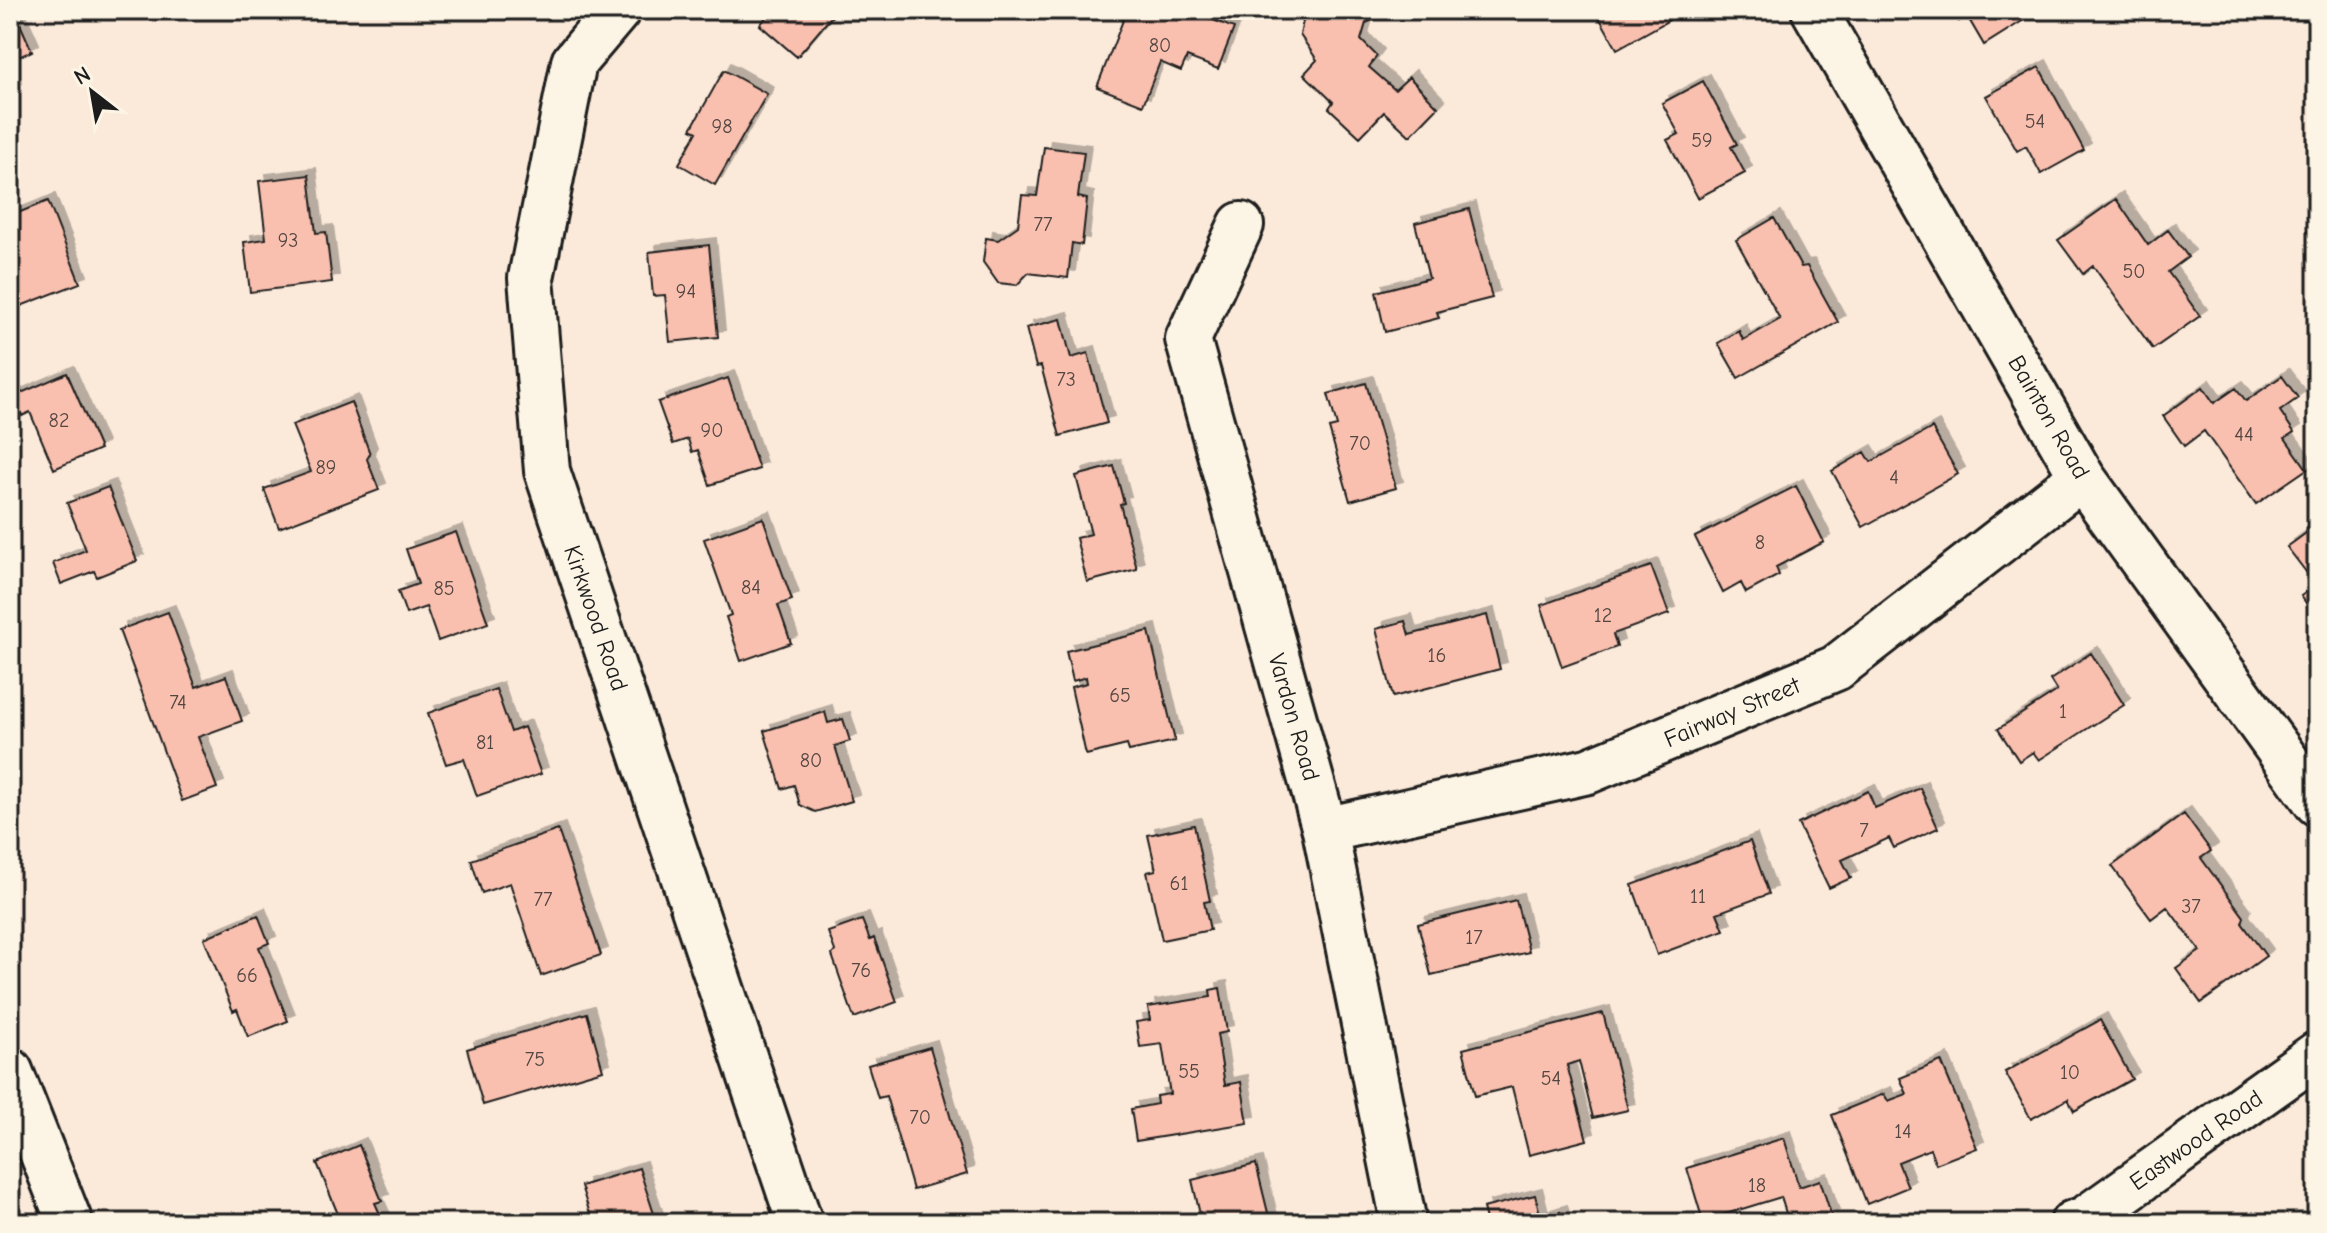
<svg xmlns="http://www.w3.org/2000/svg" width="2327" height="1233" viewBox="0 0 2327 1233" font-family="'Comic Neue',sans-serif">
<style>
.building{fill:#f9c0af;stroke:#1c1c1c;stroke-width:2;filter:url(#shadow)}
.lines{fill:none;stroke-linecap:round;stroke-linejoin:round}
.minor-casing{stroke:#1c1c1c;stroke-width:50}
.minor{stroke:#fcf5e5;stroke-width:44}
.labels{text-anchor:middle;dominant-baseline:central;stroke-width:8;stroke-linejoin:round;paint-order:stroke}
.number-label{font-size:20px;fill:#534541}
.street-label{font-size:24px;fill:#1c1c1c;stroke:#fcf5e5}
</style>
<defs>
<filter id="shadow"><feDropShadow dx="7" dy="-7" stdDeviation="0" flood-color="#0004"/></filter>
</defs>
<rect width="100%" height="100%" fill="#fbeada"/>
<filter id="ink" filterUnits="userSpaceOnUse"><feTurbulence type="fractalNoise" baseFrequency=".0125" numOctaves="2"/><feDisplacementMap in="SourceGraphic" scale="16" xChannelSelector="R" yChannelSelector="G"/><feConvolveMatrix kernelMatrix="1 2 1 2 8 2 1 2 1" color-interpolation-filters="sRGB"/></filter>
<g filter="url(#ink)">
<path class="building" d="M772 10H837L797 57 760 25Z
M1127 10H1187L1234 28 1218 69 1187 57 1181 71 1160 62 1143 105 1097 87Z
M1309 10H1393L1366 23 1361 40 1377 56 1369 67 1395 90 1409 77 1438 107 1410 136 1384 112 1360 137 1329 108 1333 102 1304 74 1317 60 1300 35 1304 16Z
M1595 10H1664L1669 20 1617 49Z
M1953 10H2022L2027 18 1984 45 1967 16 1959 21Z
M16 15 32 51 10 61V17Z
M2039 67 2084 150 2041 174 2026 146 2017 151 1986 96Z
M724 70 767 94 715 185 679 164 697 132 691 129Z
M1703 81 1737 144 1731 147 1745 173 1698 198 1667 140 1679 134 1662 103Z
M1044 147 1084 152 1078 197 1087 199 1082 245 1072 243 1068 278 1028 273 1017 285 998 283 983 262 986 238 998 240 1018 226 1022 195 1037 196Z
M309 175 316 233 326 232 332 282 250 292 244 242 266 239 259 181Z
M2116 199 2148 245 2168 230 2188 257 2168 272 2200 316 2153 349 2093 266 2083 274 2058 240Z
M48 201 80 283 13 309 10 303V216Z
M1469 209 1492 298 1437 312 1439 318 1385 332 1376 292 1429 278 1415 223Z
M1774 218 1801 267 1807 266 1838 322 1738 378 1718 343 1739 331 1743 340 1780 319 1736 240Z
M709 245 718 337 670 342 665 295 653 296 649 252Z
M1061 319 1071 358 1088 353 1107 423 1060 436 1041 366 1036 367 1026 328Z
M67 373 100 449 54 469 30 412 22 416 14 396Z
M2282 376 2298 398 2280 411 2294 432 2285 438 2307 469 2256 504 2204 431 2184 446 2163 416 2203 387 2214 403 2236 388 2246 401Z
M728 378 759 469 710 485 698 450 692 452 688 439 673 444 658 402Z
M1366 383 1396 488 1350 501 1329 428 1337 426 1328 394Z
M351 402 370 454 367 459 379 490 279 528 264 489 311 472 292 425Z
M1932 428 1958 474 1863 527 1832 471 1865 452 1871 462Z
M1114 466 1124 503 1120 504 1137 569 1087 582 1076 538 1091 534 1076 476Z
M1796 486 1824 542 1776 567 1779 575 1746 593 1741 583 1723 593 1695 537Z
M108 487 137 561 97 577 94 571 61 584 53 563 86 550 67 503Z
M763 518 792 600 778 605 791 643 741 661 726 617 731 615 704 539Z
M2317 525V618L2301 596 2316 585 2287 547Z
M456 532 488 623 438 641 426 607 406 614 398 591 418 584 406 549Z
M1651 566 1669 614 1613 634 1617 647 1562 667 1541 605Z
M168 612 196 687 226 676 242 721 198 737 217 788 182 801 119 630Z
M1487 615 1500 669 1393 697 1376 629 1405 621 1409 635Z
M1149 631 1175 741 1129 751 1127 745 1086 755 1071 687 1087 683 1086 677 1073 681 1066 651Z
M2091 653 2124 705 2039 760 2033 752 2019 761 1998 729 2057 691 2050 680Z
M496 689 511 732 524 727 541 774 477 796 464 759 446 764 428 713Z
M825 712 828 723 843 719 850 741 835 746 852 801 815 812 800 805 794 785 782 789 764 731Z
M1920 788 1938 828 1894 848 1889 838 1842 860 1851 878 1829 888 1798 824 1868 791 1875 808Z
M2184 814 2211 851 2201 858 2244 917 2242 923 2266 956 2201 1003 2176 968 2200 951 2167 907 2151 919 2112 866Z
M1194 825 1210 901 1204 902 1210 930 1162 940 1147 872 1156 870 1148 835Z
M558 830 601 955 541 976 510 883 482 893 471 860Z
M1750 841 1769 894 1717 913 1724 930 1657 955 1632 885Z
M1516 900 1529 952 1431 975 1418 924Z
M258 915 269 943 259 947 288 1021 248 1037 237 1009 233 1011 204 938Z
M862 920 870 940 874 938 897 1002 854 1018 832 955 835 951 828 932Z
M1220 988 1227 1032 1217 1034 1225 1085 1241 1082 1248 1123 1136 1141 1131 1109 1157 1104 1156 1096 1170 1094 1162 1044 1140 1047 1136 1022 1150 1020 1148 1007 1211 997 1210 990Z
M587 1013 603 1070 483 1105 467 1049Z
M1603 1013 1628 1110 1593 1118 1579 1061 1567 1065 1587 1140 1529 1155 1512 1087 1475 1096 1463 1049Z
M2100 1020 2132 1079 2074 1111 2068 1099 2031 1119 2005 1072Z
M930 1047 967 1174 913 1190 886 1096 878 1098 868 1065Z
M1941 1061 1977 1148 1936 1164 1930 1149 1898 1162 1908 1187 1867 1204 1832 1115 1884 1094 1888 1101 1907 1094 1900 1078Z
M1784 1138 1799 1187 1820 1180 1832 1217 1811 1223H1789L1781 1197 1703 1221 1687 1168Z
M359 1145 382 1201 375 1203 384 1223H329L340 1219 317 1163Z
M1256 1164 1270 1221 1202 1223 1192 1180Z
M639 1168 657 1223H593L581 1186Z
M1535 1195 1541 1218 1560 1212 1563 1223H1487L1483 1208Z"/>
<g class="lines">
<defs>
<path id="minor" d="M618 10 574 62 531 278 547 471 800 1223
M1814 10 2082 477 2317 803
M1241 225 1188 339 1325 830 1404 1223
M1325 830 1588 771 1836 668 2082 477
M10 1071 70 1223
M2073 1223 2085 1219 2317 1054"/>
</defs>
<use href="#minor" class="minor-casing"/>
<use href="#minor" class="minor"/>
</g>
</g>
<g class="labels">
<g class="number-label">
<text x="1160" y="45">80</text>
<text x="2035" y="121">54</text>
<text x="722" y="126">98</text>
<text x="1702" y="140">59</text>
<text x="1043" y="224">77</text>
<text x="288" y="240">93</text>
<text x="2134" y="271">50</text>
<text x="686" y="291">94</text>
<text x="1066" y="379">73</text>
<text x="59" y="420">82</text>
<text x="712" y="430">90</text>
<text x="2244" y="434">44</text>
<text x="1360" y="443">70</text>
<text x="326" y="467">89</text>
<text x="1894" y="477">4</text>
<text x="1760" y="542">8</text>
<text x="751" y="587">84</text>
<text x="444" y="588">85</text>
<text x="1603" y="615">12</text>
<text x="1437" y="655">16</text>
<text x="1120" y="695">65</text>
<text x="178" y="702">74</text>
<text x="2063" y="711">1</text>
<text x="485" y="742">81</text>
<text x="811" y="760">80</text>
<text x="1864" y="830">7</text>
<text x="1179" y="883">61</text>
<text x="1698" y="896">11</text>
<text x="543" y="899">77</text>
<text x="2191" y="906">37</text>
<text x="1474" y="937">17</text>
<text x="861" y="970">76</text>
<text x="247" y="975">66</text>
<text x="535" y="1059">75</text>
<text x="1189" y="1071">55</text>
<text x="2070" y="1072">10</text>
<text x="1551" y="1078">54</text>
<text x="920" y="1117">70</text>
<text x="1903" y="1131">14</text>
<text x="1757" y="1185">18</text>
</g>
<g class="street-label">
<text transform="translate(2049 417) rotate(60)">Bainton Road</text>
<text transform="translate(596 618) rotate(71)">Kirkwood Road</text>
<text transform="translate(1732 712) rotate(-23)">Fairway Street</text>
<text transform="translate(1294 717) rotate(74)">Vardon Road</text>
<text transform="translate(2196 1140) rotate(-35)">Eastwood Road</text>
</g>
</g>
<rect width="2327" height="1233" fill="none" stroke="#fcf5e5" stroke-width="40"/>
<rect x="20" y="20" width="2287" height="1193" fill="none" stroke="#1c1c1c" stroke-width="3" filter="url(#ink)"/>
<g transform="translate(92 92) rotate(329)" stroke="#fcf5e5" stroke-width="6" paint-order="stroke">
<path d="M0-6L14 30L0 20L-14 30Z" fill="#1c1c1c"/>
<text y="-12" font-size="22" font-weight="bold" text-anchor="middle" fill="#1c1c1c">N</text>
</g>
</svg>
